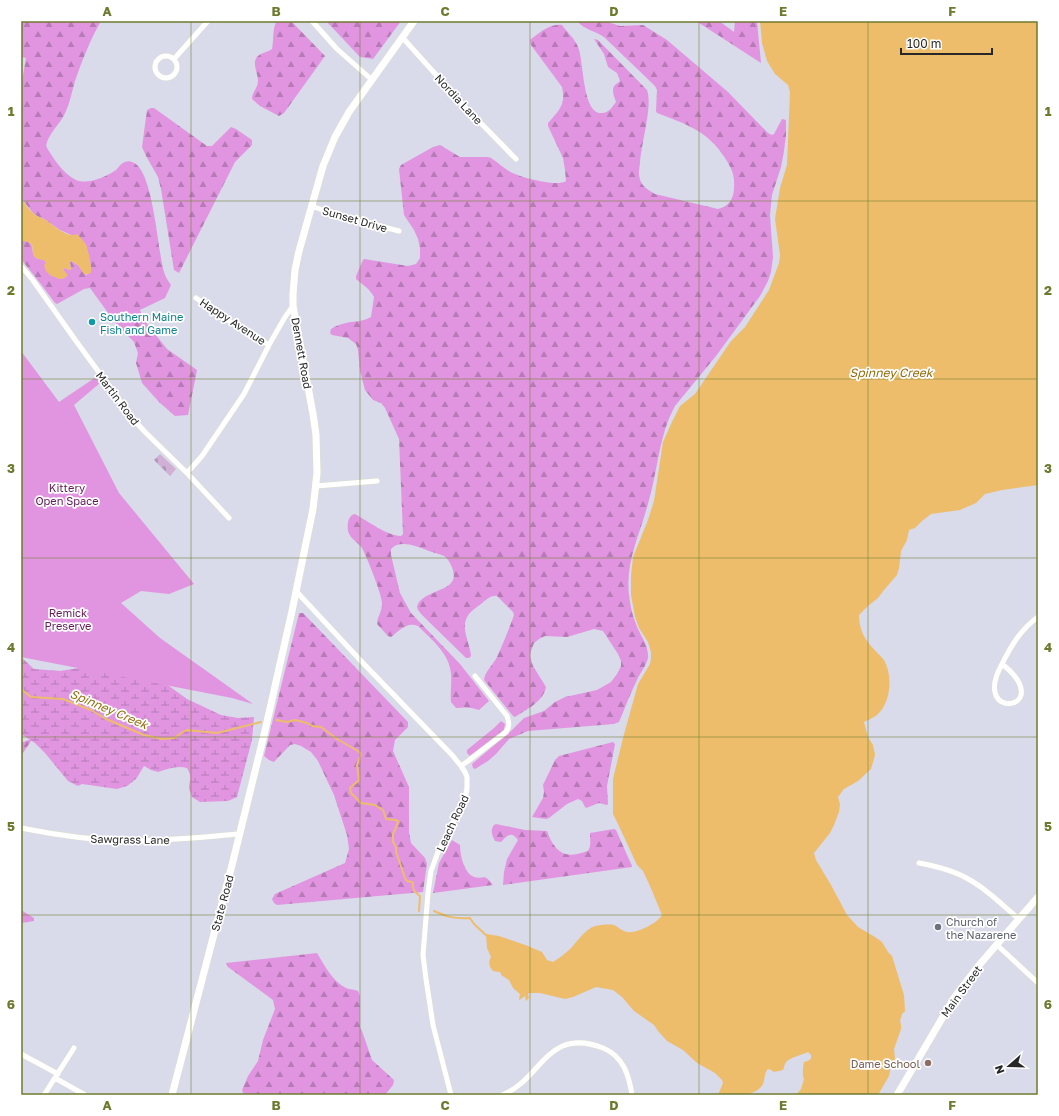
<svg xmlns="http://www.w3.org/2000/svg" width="1059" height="1116" viewBox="0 0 1059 1116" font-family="'Golos Text',sans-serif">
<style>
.forest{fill:url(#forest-firs)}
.wetland{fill:url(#wetland-marsh)}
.cemetery{fill:url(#cemetery-stones)}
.park{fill:#e195e0}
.water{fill:#edbd6c}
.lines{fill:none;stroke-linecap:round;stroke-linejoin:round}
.stream{stroke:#edbd6c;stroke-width:2}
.street-casing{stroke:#dee1ce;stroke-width:6}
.secondary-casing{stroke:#dee1ce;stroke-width:8}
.street{stroke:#fff;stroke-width:5}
.secondary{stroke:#fff;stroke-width:7}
.grid{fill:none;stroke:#6e7b2e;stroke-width:1;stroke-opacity:0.55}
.culture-dot{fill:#0f9aa8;stroke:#fff;stroke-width:1.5}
.worship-dot{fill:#6b7280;stroke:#fff;stroke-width:1.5}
.education-dot{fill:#8d6e63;stroke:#fff;stroke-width:1.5}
.labels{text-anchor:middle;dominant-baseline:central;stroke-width:3.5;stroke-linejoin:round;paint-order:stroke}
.street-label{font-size:11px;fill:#282828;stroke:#fff}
.culture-label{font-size:11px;fill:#0d838f;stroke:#fff;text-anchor:start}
.park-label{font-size:11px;fill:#631a58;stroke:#fff}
.worship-label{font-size:11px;fill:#5b616d;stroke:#fff;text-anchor:start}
.education-label{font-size:11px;fill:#785e54;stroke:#fff;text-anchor:end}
.water-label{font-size:12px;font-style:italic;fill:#966d0e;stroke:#fff}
.neatline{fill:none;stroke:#6e7b2e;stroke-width:1.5}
.grid-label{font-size:13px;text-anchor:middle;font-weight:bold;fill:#6e7b2e}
</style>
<defs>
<pattern id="forest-firs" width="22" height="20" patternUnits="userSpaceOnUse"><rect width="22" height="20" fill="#e195e0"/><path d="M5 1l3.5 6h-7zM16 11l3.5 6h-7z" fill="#b67ab6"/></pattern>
<pattern id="wetland-marsh" width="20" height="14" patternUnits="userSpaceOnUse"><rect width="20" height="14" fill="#e195e0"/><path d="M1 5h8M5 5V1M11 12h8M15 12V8" fill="none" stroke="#b67ab6"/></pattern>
<pattern id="cemetery-stones" width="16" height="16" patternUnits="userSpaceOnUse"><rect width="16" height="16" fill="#d0b0d4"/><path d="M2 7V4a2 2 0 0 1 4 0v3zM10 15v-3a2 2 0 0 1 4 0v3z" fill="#b397b6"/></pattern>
</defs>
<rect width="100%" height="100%" fill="#d9daea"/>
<path class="forest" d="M21 21H101C90 40 82 61 75 81 72 91 70 102 66 111 61 124 48 133 46 146 53 158 63 174 76 180 88 185 106 177 116 170 119 167 121 163 125 162 129 160 133 162 136 164 154 179 157 247 164 272 165 276 168 281 171 285L165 298 140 310 144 320 167 349 197 370 188 415 175 416 159 402 142 383 136 363 138 353 134 342 114 321 90 288 84 289 57 304 55 303 40 283 21 259V240C24 241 28 241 30 243 34 246 31 253 35 257 38 260 41 258 44 260 47 262 48 271 50 275L62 279 67 276 64 271V268L71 270 70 262 71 261 78 265 86 275 91 272C91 263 88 254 86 245L74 236 69 234 60 230 44 219 37 216 33 213 21 198V87L26 58 21 57Z
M277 21H291L294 24 325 56 284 113 279 116 260 106 252 99C252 92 258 88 258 81 258 73 251 62 258 56 261 53 268 52 272 49 274 40 272 28 277 21Z
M326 21H401L373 59 360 57Z
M577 21H605L620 26 643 25 667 40 728 92 768 133 772 135 774 134 782 119 786 120V135L784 151 781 167 772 195 770 215 773 257 771 272 768 281 760 296 716 356 675 406C659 435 658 469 649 500 641 532 625 561 629 595 630 604 632 615 636 624 640 636 649 645 648 658 646 666 640 673 637 680 630 694 625 708 619 722L614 724 528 731 509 739 496 754 488 761 475 769 473 768 472 764 511 731 524 718 544 711 555 702 565 697 597 690 611 682 617 674 621 666V661L618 654 603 631 594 629 567 637 545 636 539 639 534 643 531 651 530 656 533 666 546 687C544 701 526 710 515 717L513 716 484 680C485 671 493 665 497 657 503 644 509 629 514 615L513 612 497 596C491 595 486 600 481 604 477 607 472 610 469 614 459 627 470 642 471 656L469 658H466L422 615 418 610 417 607C420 592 448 592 453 580 456 573 450 560 444 556 440 554 435 553 432 552 420 548 401 538 391 549V555L400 593 411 613 460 664 489 701 479 710C471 707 465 707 456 708L451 702C450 692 452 683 451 673 449 653 431 639 418 626 407 621 399 631 391 637L388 636 377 624C377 617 382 612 382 604 383 597 366 555 362 548 358 542 350 539 348 531 347 525 348 515 355 514 368 521 387 536 401 536L403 534 399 439 385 408 381 403 373 400 365 390 360 371 358 350 356 344 348 338 332 335 330 333 331 329C335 326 341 324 346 323 354 321 363 322 371 317L374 297C370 289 363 285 356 279V276L363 260 364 259 408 266 416 264 420 258V248L418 239 414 230 404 215 399 169 401 165 433 147 440 145 460 157H488L491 158C499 163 506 171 515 174 524 178 558 187 566 181L565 170 563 158 548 126V123C559 110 566 105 562 87L531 45 530 40C539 33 550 23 562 25 567 32 575 39 578 47 584 60 582 115 602 113 609 113 612 107 616 102 614 97 611 89 615 85 616 84 618 83 620 81L617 73 608 67 604 54 594 39 598 40 647 90C653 105 641 144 640 163 639 169 638 176 641 182 643 187 650 191 655 194L718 209C729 206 733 200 734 189 735 175 732 169 725 158 708 131 686 124 657 113L656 111 657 90 655 86 604 37C594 30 586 31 577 21Z
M696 21H719L734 32 735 21H757L761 63Z
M151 108H154L207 146H212L231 127 236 129 252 140V145L235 162 179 273 174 270 161 189 158 177 146 156 142 147 147 110Z
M299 613H303L408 722V727L395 740 393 751 409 787V832L411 843 425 858 427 864 423 892 277 905 274 903 272 899 275 894 345 863 349 849 347 835 334 795 318 761 311 752 301 746 295 744 290 745 274 762 269 760 264 756Z
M501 721 505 724 504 730 471 757 467 753V750L494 728Z
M31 739V741L21 756V743Z
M613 742 615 744 607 786 608 804 607 805 599 803 586 808 585 807 582 801 578 799 567 804 549 818 546 819 532 817 543 798 544 792 543 785 555 760 559 756Z
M496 824 525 830 547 831C553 848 562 859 581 853 584 852 588 852 589 849 591 845 590 838 590 833L614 829 616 830 632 866V867L503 885 504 872 507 859 518 840C511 830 507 836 501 842L495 841C492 836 490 830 494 825Z
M452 840 460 845C460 855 464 873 474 877 485 880 483 872 493 885L433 893 439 863Z
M21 910 34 918V921L21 923Z
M317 953C325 966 332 981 346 988 350 990 354 989 358 991L360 996V1027L362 1031 372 1060 394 1080 393 1085 385 1095H244L242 1090 248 1076 258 1061 263 1040 275 1009 273 1000 228 967 226 963Z"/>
<path class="wetland" d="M21 657 34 669 60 671 98 665 154 675 187 699 221 715 238 718 254 717 252 740 237 797 228 801 200 802 192 797C191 794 189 790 189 787 190 778 192 777 187 768 177 765 167 769 158 772L151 770 144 766 136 779 127 786 117 789 82 784 78 786 68 781 45 753 35 743 21 734Z"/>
<path class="cemetery" d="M160 454 176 469 170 476 154 460Z"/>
<path class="park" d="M21 351 59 402 96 377 100 383 74 405 119 493 194 584 169 594 141 591 121 603 160 638 253 704 232 698 21 657Z"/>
<path class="water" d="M760 21H1038V485L1002 490 985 494 976 503 960 510 931 514 922 521 915 528 909 530 907 540 901 551 899 568 897 575 884 590 878 598 868 606 859 615C859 627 863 637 871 646 875 651 880 655 884 660 893 675 891 703 877 715 873 718 868 720 864 722L868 737 873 745 875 755 871 769 858 781 844 789 838 797 840 804 839 812 834 825 830 833 814 853 816 860 831 885 847 915 858 927 875 937 882 942 888 952 892 956 904 995 905 1011 902 1014 900 1021 901 1025V1029L894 1049 895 1059 891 1066 889 1076 878 1095H796L801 1089 804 1079C802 1075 803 1066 804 1062 808 1061 812 1060 811 1055L808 1052C802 1055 787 1058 785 1064 784 1066 784 1068 783 1070L774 1072 771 1070 768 1069C764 1073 765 1079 763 1084 756 1098 731 1095 718 1095L723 1083 722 1080 715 1073 697 1063 683 1050 667 1041 658 1031 654 1025 634 1011 622 997 613 990 596 987 573 997 565 999 540 993H529L528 994 529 998 526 1001 525 996 521 999 519 1000 520 994 513 988 509 980 501 975V973L499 972 493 971C489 967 488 962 491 957L487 948 486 934 499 936 528 946 542 952 547 960 553 962C559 958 565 954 570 949 578 941 584 930 595 926 599 925 609 924 614 925 618 927 622 931 627 932 636 934 658 923 662 915L650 886 643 871 637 865 618 824 613 814V779L623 738 638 684 650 664 651 659V652L648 642 639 628 635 617 631 595V576L633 557 648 520 654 501 663 442 671 424 680 406 695 394 731 341 745 327 769 290 779 263 780 255 775 219 780 188 787 165 790 92 788 85 775 74 767 61 762 43Z
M21 198C25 203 28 209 33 213 36 216 40 217 44 219 53 224 66 239 77 234 80 237 84 241 86 245 88 249 92 268 91 272L89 274H84L78 265 71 261 70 262 71 270H70L64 268V271L67 274V276L62 279H59L50 275 46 271 44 265 46 263 45 261C42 259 39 260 36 258 30 254 35 246 30 243 28 241 24 242 21 240Z"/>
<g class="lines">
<path class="stream" d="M21 689 31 697 63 699 91 710 106 719 144 735 162 739 174 738 186 730 217 733 261 722
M276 720 287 722 295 720 307 723 312 726 321 727 337 739 358 751 361 754 357 765 359 780 350 788 351 793 361 803 375 805 383 810 386 819C390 820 394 819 398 821L397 825 393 834V842L396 847V852L405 878 407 881 412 882 413 883C412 890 415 892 420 896L419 911
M434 911C447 917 455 919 470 918L474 924 487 936"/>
<defs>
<path id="street" d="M312 21 337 49 371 79
M402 37 465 107 516 159
M155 67a11 11 0 1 1 22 0a11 11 0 1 1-22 0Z
M174 59 208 21
M311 206 341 216 399 231
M21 266 32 279 76 341 134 420 145 432 187 473 229 518
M196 298 242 330 269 345
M187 473 202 456 244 394 269 345 285 317 293 306
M316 486 377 481
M296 591 361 661 452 755 461 766 465 772 467 777V788L465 799 438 852 431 871 428 893 423 955 426 979 433 1025 451 1095
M1002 664C1059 709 969 724 1002 664Z
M1002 664C1011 646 1021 629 1038 617
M461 766 468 761 506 732C510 726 509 722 507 716L475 676
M21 828C56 835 92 840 127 841 165 841 202 837 240 834
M919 863C936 866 955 871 970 880 988 890 1003 906 1019 919
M997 945 1038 983
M21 1054 58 1074
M55 1078 85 1095
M44 1095 74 1048
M502 1095C542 1080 546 1026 603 1048 623 1056 629 1075 632 1095"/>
<path id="secondary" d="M172 1095 232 865 264 735 292 611 313 509 317 473 316 435 313 414 293 306V294L295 270 299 251 323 166 335 137 349 112 414 21
M897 1095 954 998 980 964 1038 897"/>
</defs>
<use href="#street" class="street-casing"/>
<use href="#secondary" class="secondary-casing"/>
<use href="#street" class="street"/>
<use href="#secondary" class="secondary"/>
</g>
<path class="grid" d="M191 21V1095M360 21V1095M530 21V1095M699 21V1095M868 21V1095M21 201H1038M21 379H1038M21 558H1038M21 737H1038M21 915H1038"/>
<circle class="culture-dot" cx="92" cy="322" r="4"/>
<circle class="worship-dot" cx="938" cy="927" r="4"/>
<circle class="education-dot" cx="928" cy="1063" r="4"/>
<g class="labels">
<g class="street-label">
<text transform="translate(459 99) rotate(47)">Nordia Lane</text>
<text transform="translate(355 219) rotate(16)">Sunset Drive</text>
<text transform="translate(233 321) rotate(33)">Happy Avenue</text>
<text transform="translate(302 353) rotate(80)">Dennett Road</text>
<text transform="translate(118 398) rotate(53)">Martin Road</text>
<text transform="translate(452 823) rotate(-65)">Leach Road</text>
<text transform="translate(130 839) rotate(1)">Sawgrass Lane</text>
<text transform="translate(222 903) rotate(-75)">State Road</text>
<text transform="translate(961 991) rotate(-54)">Main Street</text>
</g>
<g class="culture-label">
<text x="100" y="316">Southern Maine<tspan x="100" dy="13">Fish and Game</tspan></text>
</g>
<g class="park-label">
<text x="67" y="487">Kittery<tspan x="67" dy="13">Open Space</tspan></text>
<text x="68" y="612">Remick<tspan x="68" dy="13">Preserve</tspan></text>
</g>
<g class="worship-label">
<text x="946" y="921">Church of<tspan x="946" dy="13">the Nazarene</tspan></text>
</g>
<g class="education-label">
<text x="920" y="1063">Dame School</text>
</g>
<g class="water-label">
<text x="891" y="372">Spinney Creek</text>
<text transform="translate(109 709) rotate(23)">Spinney Creek</text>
</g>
</g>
<rect width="1059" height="1116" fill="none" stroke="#ffffff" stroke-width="44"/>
<g transform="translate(1009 1066) rotate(250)" stroke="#ffffff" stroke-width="3" paint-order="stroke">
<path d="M0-3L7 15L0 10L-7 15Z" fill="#282828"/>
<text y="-6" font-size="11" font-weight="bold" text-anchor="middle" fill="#282828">N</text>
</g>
<path d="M901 48v6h91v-6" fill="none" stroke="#282828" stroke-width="2"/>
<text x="907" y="48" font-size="12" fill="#282828" stroke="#ffffff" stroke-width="3" paint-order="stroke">100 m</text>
<rect x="22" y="22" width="1015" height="1072" class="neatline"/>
<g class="grid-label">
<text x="107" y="16">A</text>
<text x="276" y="16">B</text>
<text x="445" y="16">C</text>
<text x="614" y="16">D</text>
<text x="783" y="16">E</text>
<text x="952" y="16">F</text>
<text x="11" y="116">1</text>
<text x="1048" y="116">1</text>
<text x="11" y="295">2</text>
<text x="1048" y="295">2</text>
<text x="11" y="473">3</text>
<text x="1048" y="473">3</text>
<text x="11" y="652">4</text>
<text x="1048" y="652">4</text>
<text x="11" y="831">5</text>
<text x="1048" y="831">5</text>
<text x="11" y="1009">6</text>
<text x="1048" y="1009">6</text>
<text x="107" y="1110">A</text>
<text x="276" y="1110">B</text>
<text x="445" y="1110">C</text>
<text x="614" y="1110">D</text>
<text x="783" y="1110">E</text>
<text x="952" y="1110">F</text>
</g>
</svg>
